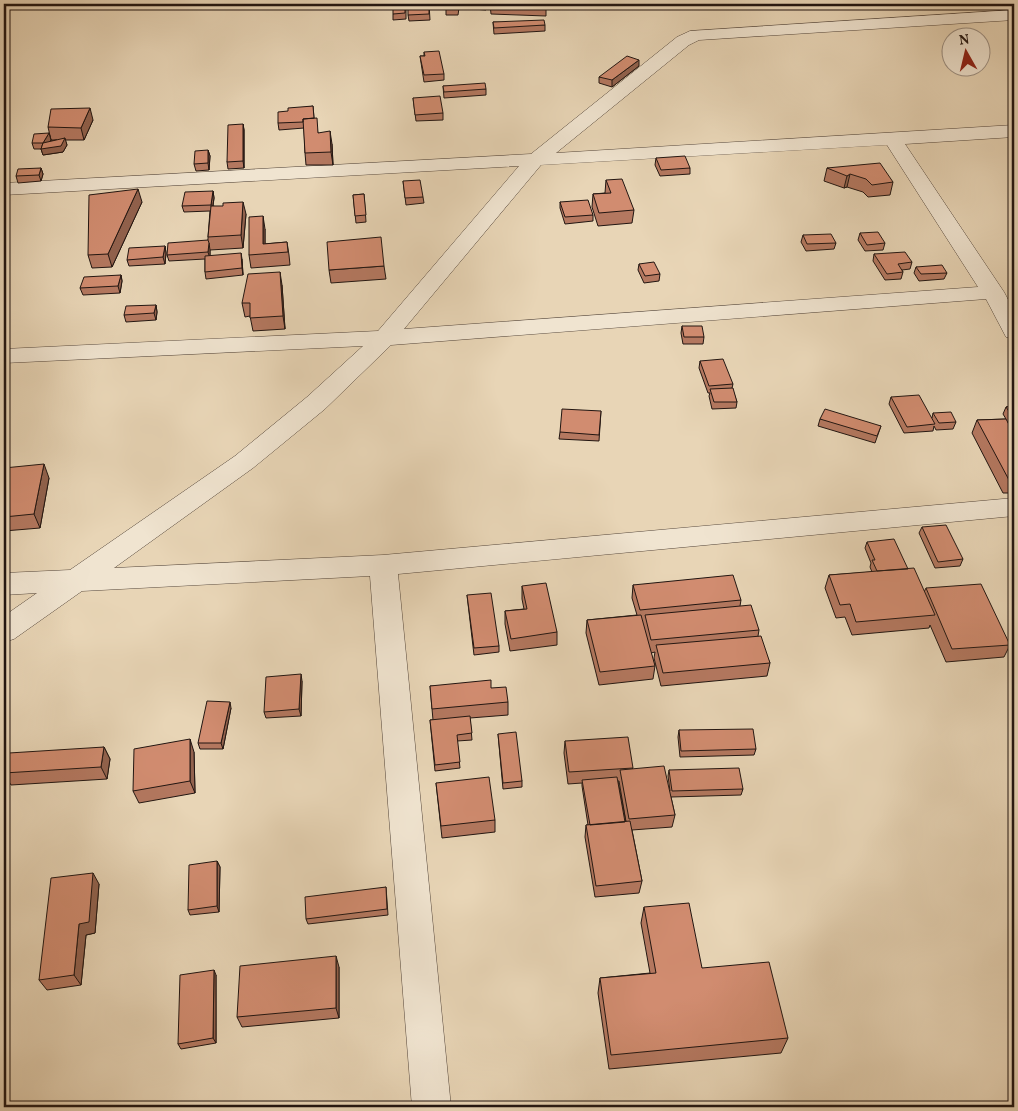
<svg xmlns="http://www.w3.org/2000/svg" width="1018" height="1111" viewBox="0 0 1018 1111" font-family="Vollkorn,serif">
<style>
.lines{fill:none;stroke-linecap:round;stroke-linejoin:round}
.minor-casing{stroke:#53453a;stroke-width:1}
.minor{fill:#f0e4d0;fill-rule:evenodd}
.wall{fill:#b47860;stroke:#211511;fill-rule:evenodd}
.shaded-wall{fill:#92624e;stroke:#211511}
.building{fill:#d18c70;stroke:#211511}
</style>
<rect width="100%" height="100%" fill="#e8d5b6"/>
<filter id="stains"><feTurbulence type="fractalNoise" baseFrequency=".004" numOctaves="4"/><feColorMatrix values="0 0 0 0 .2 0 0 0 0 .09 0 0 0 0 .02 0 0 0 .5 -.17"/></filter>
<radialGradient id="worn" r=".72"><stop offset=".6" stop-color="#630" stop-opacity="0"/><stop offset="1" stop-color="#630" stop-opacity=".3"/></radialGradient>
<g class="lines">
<defs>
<path id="minor" d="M1014 10V20L699 40 689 45 556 153 1014 125V137L905 144 1004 292 1014 311V339L1006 337 986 299 391 345 325 409 253 468 114 568 383 555 1014 498V516L398 574 451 1107H412L370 576 82 591 14 639 4 642V616L37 593 4 595V573L70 570 235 456 307 397 363 346 4 363V349L378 331 519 166 4 195V183L531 154 677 37 690 31ZM887 145 978 287 404 329 541 165Z"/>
</defs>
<use href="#minor" class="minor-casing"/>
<use href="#minor" class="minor"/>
</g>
<path class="wall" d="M406 4V19L393 20V14Z
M429 4 430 20 409 21 408 15Z
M449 4H487L486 10 459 8 458 15H446V9Z
M490 4H546V16L491 14Z
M493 22 545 25V31L494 34Z
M424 52 444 74V80L424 82 420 56H424Z
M639 66 612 87 599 83V77Z
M443 86 486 89V95L444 98Z
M413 98 443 113V120L416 121Z
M313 106 314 118 318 133 332 144 333 165H306L305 153 304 128 279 130 278 123 288 111Z
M93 120 84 140H65L67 145 63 152 43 155 41 149H34L32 143 49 133 51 140 50 141 57 140H51L48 127Z
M243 124 244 130V168L228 169 227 162Z
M208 150 210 156 209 170 196 171 194 164Z
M656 158 690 168V174L660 176 655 165Z
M41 168 43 174 41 181 18 183 16 176Z
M827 168 893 182 890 195 868 197 863 192 847 187 844 188 824 181Z
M606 180 634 210 632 223 598 226 592 207 593 194 605 193Z
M403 181 423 197 424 203 406 205Z
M213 191 214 198 213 206 246 214 243 248 210 250V256L242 259 243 275 206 279 205 272V259L169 261 167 255 208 240V237L210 211 184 212 182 206Z
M364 194 366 222 356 223 353 195Z
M142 202 112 267 92 268 88 255Z
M560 202 593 215V221L565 224 560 208Z
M265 229V244L287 242 289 255 290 265 251 268 249 255Z
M860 233 885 243 883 250 865 251 858 240Z
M803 235 836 243 834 249 806 251 801 242Z
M165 246 166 253 165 264 129 266 127 260Z
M874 254 912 262 910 269 902 270 903 272 901 279 885 280 873 261Z
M639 264 660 274 659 281 644 283 638 270Z
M384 266 386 279 331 283 329 270Z
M916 267 947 273 944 279 919 281 914 273Z
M121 275 122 281 120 293 83 295 80 288Z
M282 285 285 329 253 331 250 316 245 317 242 303Z
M156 305 157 312 156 320 126 322 124 315Z
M682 326 704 337 703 344H683L681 333Z
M700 361 733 384 732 388 737 402 736 408 712 409 709 396 710 393H708L699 368Z
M891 397 932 418 933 413 956 422 953 429 936 430 934 426 933 431 904 433 889 404Z
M1014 406V493H1003L972 433 977 420 1006 419 1003 414 1006 407Z
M601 411 599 441 559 439 560 432Z
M820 419 881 426 875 443 818 426Z
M4 468 49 478 40 528 4 531Z
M922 527 963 559 960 566 935 568 919 533Z
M867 542 908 569 924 592 926 588 1010 645 1004 657 946 662 930 625 929 628 852 635 845 617 836 618 825 588 829 575 872 572 870 567 871 563 865 548Z
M633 585 741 600 740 606 759 630 758 636 770 663 767 676 661 686 654 658 655 652 651 653 655 666 653 679 599 685 586 633 587 620 637 615 632 598Z
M522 586 557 632V645L510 651 505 624V611L524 609 522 599Z
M467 595 499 646V652L474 655Z
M302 681 301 716 266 718 264 712Z
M430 686 491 688 508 702V715L470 718 472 740 457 741 460 768 435 771 430 720H433Z
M231 708 223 749H200L198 743Z
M679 730 756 749 754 755 680 757 678 737Z
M498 734 522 781V787L503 789Z
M565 741 633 768 632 769 670 791 668 776 669 770 743 789 741 795 671 797 675 815 672 827 632 830 642 881 639 893 595 897 585 837 586 825H588L582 786V783L568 784 564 753ZM618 781H619L626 822Z
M104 747 110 759 107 779 11 785 4 773V772Z
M194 752 195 793 139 803 133 791Z
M436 783 495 820V832L442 838Z
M217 861 220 867 219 912 190 915 188 910Z
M99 884 95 933 86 935 81 985 47 990 39 980Z
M386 887 388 915 308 924 306 919Z
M644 907 702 968 788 1038 781 1053 609 1069 598 993 600 978 650 973 641 923Z
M339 967V1018L242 1027 237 1017Z
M216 975V1043L181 1049 178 1044Z"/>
<path class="shaded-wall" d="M639 60V66L612 87V80Z
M90 108 93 120 84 140 81 128Z
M243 124 244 130V168L243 161Z
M330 131 332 144 333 165 331 152Z
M49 133 51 140 45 148 65 138 67 145 63 152 43 155 41 149 43 143Z
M208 150 210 156 209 170 208 163Z
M41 168 43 174 41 181 39 175Z
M850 174 847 187 844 188 847 176Z
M138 189 142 202 112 267 108 254Z
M213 191 214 198 212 211 211 205Z
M243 202 246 214 243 248 241 235Z
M263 216 265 229V254L263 244Z
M209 243 210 250V259L208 252Z
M165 246 166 253 165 264 163 257Z
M241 253 242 259 243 275 242 268Z
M280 272 282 285 285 329 283 316Z
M121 275 122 281 120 293 118 286Z
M156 305 157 312 156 320 154 313Z
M44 464 49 478 40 528 34 514Z
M301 674 302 681 301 716 299 709Z
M230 702 231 708 223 749 221 743Z
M190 739 194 752 195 793 190 781Z
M104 747 110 759 107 779 101 767Z
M217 861 220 867 219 912 217 906Z
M93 873 99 884 95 933 86 935 81 985 74 975 79 924Z
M336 956 339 967V1018L336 1008Z
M214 970 216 975V1043L213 1038Z"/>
<path class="building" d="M393 4H405V13L393 14Z
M408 4H429V14L408 15Z
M447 5H459L458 9H446Z
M544 20 545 25 494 28 493 22Z
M439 51 444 74 424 75 420 56H425L424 52Z
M627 56 639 60 612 80 599 77Z
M485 83 486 89 444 92 443 86Z
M440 96 443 113 415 115 413 98Z
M313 106 314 118 303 119V122L278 123V112L288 111V108Z
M90 108 81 128 48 127 51 109Z
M317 118 318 133 330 131 331 152 305 153 303 119Z
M243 124V161L227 162 228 125Z
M49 133 43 143H32L34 134Z
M65 138 61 146 41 149 43 143Z
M208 150V163L194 164 195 151Z
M685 156 690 168 661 170 656 158Z
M880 163 893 182 872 185 866 179 850 174 847 176 827 168Z
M41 168 39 175 16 176 18 169Z
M622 179 634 210 599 213 593 194 611 193 606 180Z
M420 180 423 197 405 198 403 181Z
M138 189 108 254 88 255 89 195Z
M213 191 211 205 182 206 185 192Z
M364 194 366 215 355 216 353 195Z
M588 200 593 215 565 217 560 202Z
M243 202 241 235 208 237 211 206H223V203Z
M263 216V244L287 242 288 252 249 255V217Z
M878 232 885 243 867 245 860 233Z
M831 234 836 243 807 244 803 235Z
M381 237 384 266 329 270 327 242Z
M208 240 209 243 208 252 167 255 168 243Z
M165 246 163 257 127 260 129 248Z
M905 252 912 262 898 264 903 272 887 274 874 254Z
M241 253 242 268 205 272V256Z
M654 262 660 274 645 276 639 264Z
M942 265 947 273 921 274 916 267Z
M280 272 283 316 250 318V303H242L248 274Z
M121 275 118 286 80 288 84 277Z
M156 305 154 313 124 315 126 306Z
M682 326H702L704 337H684Z
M723 359 733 384 709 386 700 361Z
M733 388 737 402H714L710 389Z
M919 395 935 424 907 427 891 397Z
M1014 406V416H1012L1006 407Z
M562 409 601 411 599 435 560 432Z
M825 409 881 426 877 436 820 419Z
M951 412 956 422 939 423 933 413Z
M1006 419 1014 434V480H1009L977 420Z
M1014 421V432H1013L1008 422Z
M44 464 34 514 4 517V468Z
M946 525 963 559 938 562 922 527Z
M894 539 908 569 877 571 872 560H875L867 542Z
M914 568 935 615 856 622 850 604 840 605 829 575Z
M733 575 741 600 640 610 633 585Z
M546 583 557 632 511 639 505 611 527 609 522 586Z
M981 584 1010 645 952 649 926 588Z
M491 593 499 646 474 648 467 595Z
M751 605 759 630 651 640 645 615Z
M641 615 655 666 600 672 587 620Z
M761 636 770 663 663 673 656 645Z
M301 674 299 709 264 712 266 677Z
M491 680V688L506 687 508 702 432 709 430 686Z
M207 701 230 702 221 743H198Z
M470 716 472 733 457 735 460 762 435 765 430 720Z
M753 729 756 749 681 751 679 730Z
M516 732 522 781 503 783 498 734Z
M628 737 633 768 569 772 565 741Z
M190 739V781L133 791 134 749Z
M104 747 101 767 4 773 9 753Z
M664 766 675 815 629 819 620 770Z
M739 768 743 789 672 791 669 770Z
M489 777 495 820 441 826 436 783Z
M617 777 625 822 590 825 582 780Z
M630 821 642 881 596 886 586 825Z
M217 861V906L188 910 189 865Z
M93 873 89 922 79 924 74 975 39 980 51 878Z
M386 887 387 909 306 919 305 897Z
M689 903 702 968 769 962 788 1038 611 1055 600 978 656 973 644 907Z
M336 956V1008L237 1017 240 966Z
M214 970 213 1038 178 1044 180 975Z"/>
<rect width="1018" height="1111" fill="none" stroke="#e8d5b6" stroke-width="20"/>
<rect x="5" y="5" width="1008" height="1101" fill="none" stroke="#211511" stroke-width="2.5"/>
<rect x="10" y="10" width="998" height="1091" fill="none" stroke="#211511"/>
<g transform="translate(966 52) rotate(352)"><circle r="24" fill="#f0e4d0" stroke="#9d9184"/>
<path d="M0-4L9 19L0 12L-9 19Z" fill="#8f2418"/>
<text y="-8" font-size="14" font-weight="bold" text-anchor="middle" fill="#211511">N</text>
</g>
<rect width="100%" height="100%" filter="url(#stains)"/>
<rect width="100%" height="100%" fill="url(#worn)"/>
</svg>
